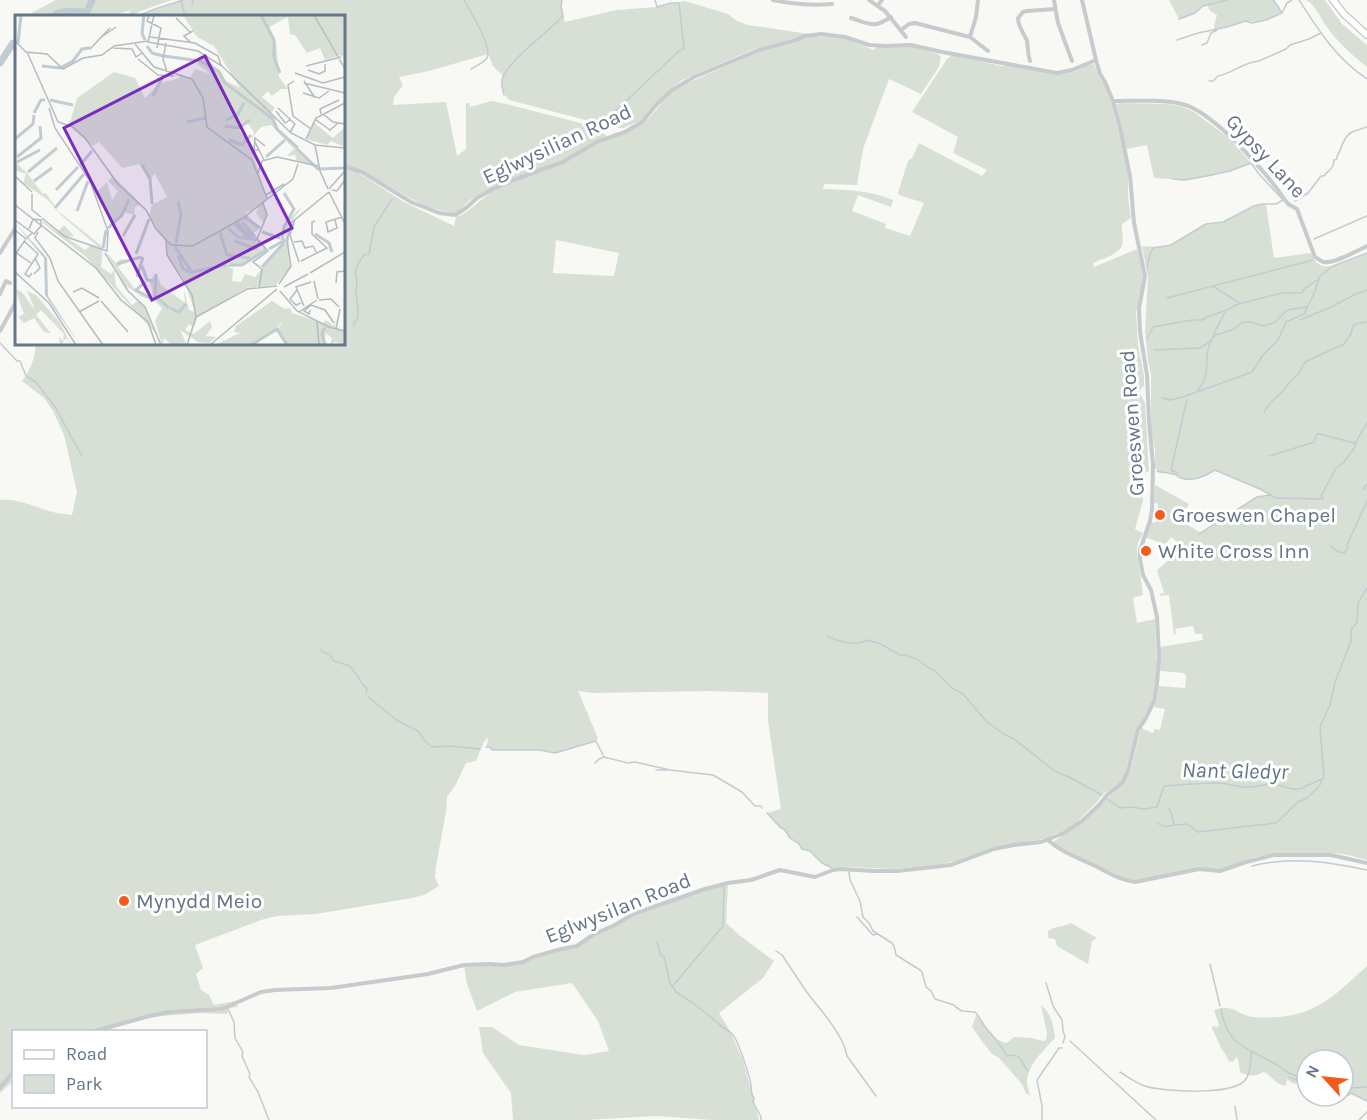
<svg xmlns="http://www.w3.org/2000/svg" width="1367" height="1120" viewBox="0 0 1367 1120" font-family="Karla,sans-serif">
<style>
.green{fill:#d8e0d5;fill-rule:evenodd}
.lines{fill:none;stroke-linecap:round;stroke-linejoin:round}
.stream{stroke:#c1ccd2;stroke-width:1.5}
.river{stroke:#c1ccd2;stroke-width:7}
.primary-casing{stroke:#babec2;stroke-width:8}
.minor{stroke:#c7cbce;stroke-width:4}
.primary{stroke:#fff;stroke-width:6}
.poi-dot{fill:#f45a19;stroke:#fff;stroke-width:2}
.labels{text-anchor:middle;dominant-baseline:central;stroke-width:6;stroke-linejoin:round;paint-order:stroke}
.street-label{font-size:21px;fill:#647688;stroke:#fff}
.poi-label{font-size:21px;fill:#647688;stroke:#fff;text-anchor:start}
.water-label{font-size:22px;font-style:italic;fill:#5f7784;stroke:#fff}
.inset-river{fill:none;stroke:#c1ccd2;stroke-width:3}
.inset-road{fill:none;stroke:#b4bcc2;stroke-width:1.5}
.view{fill:#7b2cbf;fill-opacity:0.15;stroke:#7b2cbf;stroke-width:3}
.inset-edge{fill:none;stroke:#647688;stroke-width:3}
</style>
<rect width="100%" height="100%" fill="#f8f8f4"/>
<path class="green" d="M56 0H172L149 8 131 15 129 11 136 8 113 16H26Z
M183 0H562L561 6 565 22 616 10 657 7 685 1 728 14 737 21 748 25 809 34 755 49 693 75 681 81 670 89 640 121 623 128 612 127 509 100C503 93 500 85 503 76L493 66 488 54 429 71 399 77 403 85 394 97 393 105 446 102 457 156 466 149V103H469L470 107 492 101 506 104 592 126 606 135V137L562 161 488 190 470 200 460 210 454 213 429 208 417 202 366 173 344 164V16H137L155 9Z
M1169 0H1273L1278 6 1282 13 1260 22 1246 21 1227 27 1215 30 1214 26 1217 15 1209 10 1208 5 1203 6 1195 13 1179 19Z
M1306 0H1325L1342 24 1367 45V67C1353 56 1340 44 1329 30 1321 20 1317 6 1306 0Z
M814 36 843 38 874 50 876 47 910 46 938 54 941 57 939 67 921 94 889 79 863 149 857 185 824 184 823 189C847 190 870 190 893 200L891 207 858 195 852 211 886 224 885 228 910 236 924 203 899 195 898 193 907 164 909 160 912 158 919 143 982 176 987 170 953 153 958 137 912 112 947 59 952 55 1001 66H1013L1063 74 1076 71 1087 65 1094 64 1100 79 1104 83 1112 104 1128 173V197L1131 218 1122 224C1121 231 1124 238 1122 245 1119 255 1101 259 1093 263L1094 267 1137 249 1143 272 1141 295 1136 312 1138 345 1144 375V386L1139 391 1145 403 1149 471 1140 475 1143 501 1135 529 1143 533 1138 543 1137 550 1143 595 1133 598 1137 623 1155 619 1157 671 1154 690 1152 701 1146 715 1136 731 1124 777 1120 783 1102 795 1097 802 1073 826 1060 833H1056L1048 838 1000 847 958 861 938 865 893 869 849 867 832 868 822 863 810 851 802 849 799 844 790 838 785 830 780 827 767 813 781 809 768 721V693L709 691 593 693 578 691 598 738 596 741 555 753 540 750H492L490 747H486L488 740 487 738 484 742 476 761 466 763 455 786 447 797 446 812 436 866 435 877 439 886 424 895 412 898 316 914 277 916 261 920 195 945 203 968 196 974 201 990 209 995 214 1005 236 1001 238 1007 230 1008 227 1014 200 1013 162 1016 145 1019 103 1031 14 1032 13 1081 0 1093V500C21 498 37 509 57 513 62 514 67 514 72 515L77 492 64 435 53 411 44 398 22 381C31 370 35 357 36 344H344V167L353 170 362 175 404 202 454 226 456 217C472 212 482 196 497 189 518 179 541 173 562 164 576 158 588 148 602 142 616 135 631 132 643 123 657 112 663 97 679 87L757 52ZM556 240 619 253 614 276 553 273Z
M1122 103 1168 104 1183 107 1194 112 1229 138 1251 163 1230 171 1197 178 1184 180 1154 178 1147 145 1126 149 1116 104Z
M1262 204H1266L1274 258 1311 253C1312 256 1314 259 1316 262 1327 274 1354 258 1367 253V860L1348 855 1333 853H1277L1256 857 1217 870 1205 869 1136 880 1125 879 1061 848 1054 843V841L1075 828 1088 818 1109 796 1126 780 1131 769 1141 728 1153 733 1155 729 1160 730 1165 709 1154 707 1159 686 1185 688 1186 676 1184 673 1160 671V647L1203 640 1202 634H1195L1193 626 1175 629 1176 634H1174L1169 595 1160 596V594L1164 593 1157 570 1184 547 1171 537 1165 545 1145 537 1151 522 1155 523 1158 517 1162 520 1166 514 1158 509V504L1154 502 1155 485 1189 504 1180 520 1201 533 1257 497 1270 495 1260 489 1215 470C1206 476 1194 482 1182 478 1179 477 1176 475 1173 474 1165 472 1161 474 1155 468V450L1151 431V375L1148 361 1145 331 1148 277 1142 246 1157 247 1171 245 1206 224 1223 222 1244 211Z
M728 883 726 923 739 935 774 961 763 978 719 1013 730 1031 743 1060 759 1120H712L656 1116 586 1120H513L511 1093 483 1053 479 1027H492L519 1045 584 1055 609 1051 598 1021 572 983 515 992 477 1011 467 984 464 965 517 963 577 946 594 934 633 914Z
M1071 923 1097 938 1092 941 1088 964 1057 946 1055 939 1048 938V931C1055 926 1064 927 1071 923Z
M1367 966V1101L1351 1093 1349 1095 1343 1094V1060H1307V1086L1292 1083 1287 1079 1286 1086C1275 1085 1272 1075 1263 1072 1256 1077 1248 1076 1240 1072L1238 1059 1236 1057 1233 1062 1229 1061C1226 1057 1226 1053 1222 1050L1212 1028V1026L1217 1027 1219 1025 1214 1010C1218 1009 1223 1007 1228 1008 1236 1009 1242 1016 1253 1017 1309 1021 1328 1002 1367 966Z
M1041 1005C1051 1013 1054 1026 1055 1038 1045 1049 1028 1064 1027 1081 1027 1086 1029 1091 1030 1096L1026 1093 1022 1084 999 1058 992 1054 984 1044 972 1027 977 1013C985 1024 991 1040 1007 1043L1014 1037 1031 1038 1043 1041 1046 1040 1047 1033Z"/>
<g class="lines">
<path class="stream" d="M464 0C470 11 493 47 487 58 483 63 476 66 471 69
M1273 0 1278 6 1281 12
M1299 0C1319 31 1336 58 1367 79
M181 1 185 16
M192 4 193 0
M137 16 155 9 183 0
M1179 19 1195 13 1203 6 1227 0
M1177 40 1198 33 1227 27 1246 21 1252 23 1266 20 1282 13 1287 3 1292 0
M1202 45 1207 43 1211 33 1217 30
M1209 81H1213L1218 76C1232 74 1243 62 1259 61L1286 49 1290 45 1309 39 1321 33
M504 95C503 90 501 85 502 81 503 64 551 30 563 16L561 6 562 0
M604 125 607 119 680 50 684 49 679 3H671L657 7 655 0
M1295 201 1308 193 1321 176H1324C1328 170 1334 169 1334 160L1337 159V156L1339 153C1341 147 1345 135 1352 132 1357 130 1362 129 1367 127
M1314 239 1367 216
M1147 268 1150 254 1153 248 1171 245 1206 224 1223 222 1254 206 1262 204H1276L1283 200 1259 174 1251 163 1230 171 1207 176 1184 180 1173 179
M1214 287 1238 302
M1167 298 1313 260
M1300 320 1329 308 1356 294 1367 290
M353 326 358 317V309L356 293 357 280 355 273 357 266 364 255 369 254 374 227 392 199
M1147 339 1153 327 1192 320H1202L1207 317 1227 310 1238 304 1286 292 1288 294 1291 293H1302L1304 289 1317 280
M0 343 17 361H20L26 376 36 382 55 407 82 456
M1154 350 1200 348 1208 343 1216 335 1234 329 1241 323 1250 322 1263 326 1270 324 1275 322 1287 310 1307 307
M1197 391C1210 377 1205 367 1208 350 1211 336 1220 323 1226 310
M1162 398 1170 400 1183 397 1252 372 1263 355 1278 340 1286 322 1304 314 1313 296 1320 276 1333 266 1367 253
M1264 412 1270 403 1283 391 1290 382 1299 373 1305 362 1344 344 1351 334 1353 326 1358 323 1367 322
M1270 456 1314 442 1317 434H1319L1355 443
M1157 471C1162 473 1166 472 1172 474 1181 475 1173 475 1181 478 1193 482 1205 476 1215 470L1260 489 1276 498 1323 499 1321 496 1336 468 1344 462 1354 448 1358 438 1367 423
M1178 473 1171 470 1187 399
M1363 490 1367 484
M1199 534 1257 497 1270 495
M1330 546 1339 552 1344 553 1348 548 1347 545 1367 501
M827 636C837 641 856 647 866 640L879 643 900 655H905L917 659 930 669 934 670 952 688 963 694 987 722 1004 734 1014 739 1056 772 1069 777 1102 795
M321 650 324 653 330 654 334 661 350 666C352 670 355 672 357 675 361 680 361 685 367 688L366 694
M368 697 398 721 418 731 425 741 432 747 450 746 480 749
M486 747H490L492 750H540L555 753 596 741 604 757 628 763 635 762 670 770 713 775 742 792 755 806H761L762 808
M595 763 599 759 604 757
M656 770H667
M1107 799 1120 808 1131 807 1144 809 1157 807 1164 786C1181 785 1198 783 1216 783 1226 783 1237 787 1248 787 1257 787 1267 784 1276 783L1277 785 1293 789H1300L1324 778 1320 727 1330 705 1335 682 1351 641V630L1357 622 1358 603 1367 588
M1169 808 1172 816 1174 825 1187 824 1198 832 1276 823 1298 802 1307 798 1320 785 1322 779
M767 813 780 827 785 830 790 838 799 844 802 849 810 851 822 863 832 868
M1158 823C1163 828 1167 827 1173 825
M1252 866C1290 856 1330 862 1367 870
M849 872 850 880 860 901 863 917 869 923 873 931 892 943 894 946 896 955 920 970 922 972 926 987 931 991 935 999 954 1005 957 1008 962 1011 975 1012C980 1017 982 1023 986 1028 994 1037 1001 1045 1007 1056 1021 1052 1021 1063 1028 1071
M857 917 873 935 877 934
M657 942 661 956 664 957 670 983 676 992 693 1003 718 1023C722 1029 729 1029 733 1035 738 1040 750 1077 751 1085 752 1091 750 1093 754 1098L753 1102 761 1117V1120
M776 951 782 955C790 967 798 979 806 991 819 1009 843 1033 847 1056L876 1096
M1210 964 1220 1006
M1046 983 1053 1006 1062 1020 1063 1031 1065 1036 1063 1043
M672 987 723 926 724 887
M1221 1010C1228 1045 1244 1047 1272 1062 1278 1065 1283 1070 1289 1073 1294 1076 1301 1077 1307 1079
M229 1011 234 1022 235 1038 243 1052 242 1056 250 1074 249 1077 258 1092 269 1120
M1070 1041 1156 1120
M1120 1072C1128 1077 1136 1083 1145 1086 1163 1092 1235 1096 1246 1079 1251 1072 1250 1060 1252 1051
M1289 1077 1307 1084
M1343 1087 1351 1088 1367 1087
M1343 1094 1349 1095 1351 1093 1367 1101
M1235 1106 1237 1120
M1042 1120V1106L1037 1080 1059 1048H1062
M1359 1120 1367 1112"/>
<path class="river" d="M54 16C62 9 77 12 87 12L92 0
M0 63 13 43 16 44"/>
<defs>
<path id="primary" d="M1333 0 1344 14 1367 35"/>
</defs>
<use href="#primary" class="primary-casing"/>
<path class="minor" d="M773 0C793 4 812 6 832 4
M869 0 885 11 906 37
M1054 0 1058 23 1072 61
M878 5 882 0
M851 18C870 24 873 29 891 17
M901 30 909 24 915 23 970 37 988 51
M970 37 976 17 978 0
M1030 61C1028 55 1028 48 1027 41 1024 33 1018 27 1018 18L1023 12 1027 11 1055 9
M1113 101C1136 101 1160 99 1182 104 1215 112 1269 176 1288 204L1297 209 1315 257C1317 258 1322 262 1324 262 1334 264 1358 250 1367 246
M344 166 362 172 411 202 439 213 455 215 466 208 477 198 493 189 511 181 563 162 597 142 625 132 642 122 657 104 672 90 694 77 759 50 792 41 806 36 821 34 845 37 869 45 886 46 911 45 942 52 1057 73 1072 70 1096 60
M0 253 16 227
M0 294 6 281 10 283
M0 331 16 302
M1048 840C1060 851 1076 857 1091 864 1106 871 1119 880 1135 882L1199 869 1220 871 1246 862 1274 855H1331L1367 863
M91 1032 149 1016 169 1012 222 1009 261 992 275 990 331 988 428 974 464 965 490 964 504 965 523 962 533 957 561 949 577 946 594 934 615 925 633 914 705 889 728 883 751 880 780 870 815 877 833 870 841 869 875 871H897L951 865 994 849 1014 845 1041 842 1064 833 1082 821 1099 805 1107 795 1123 782 1128 771 1138 730 1146 718 1154 701 1157 684 1159 657 1157 617 1151 590 1143 575 1140 559V550L1150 521 1152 509 1153 465 1149 421 1147 375 1140 332 1139 309 1145 276 1134 223 1130 176 1120 128 1113 101 1105 82 1100 74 1096 60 1082 0
M0 1088 14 1071"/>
<use href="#primary" class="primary"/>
</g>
<g class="poi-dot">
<circle cx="1160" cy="515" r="6"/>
<circle cx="1146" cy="551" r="6"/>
<circle cx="124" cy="901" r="6"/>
</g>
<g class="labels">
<g class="street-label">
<text transform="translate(557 144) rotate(-25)">Eglwysilian Road</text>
<text transform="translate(1266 156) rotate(47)">Gypsy Lane</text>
<text transform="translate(1132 423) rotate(-94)">Groeswen Road</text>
<text transform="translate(618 908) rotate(-22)">Eglwysilan Road</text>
</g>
<g class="poi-label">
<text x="1172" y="515">Groeswen Chapel</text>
<text x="1158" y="551">White Cross Inn</text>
<text x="136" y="901">Mynydd Meio</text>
</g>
<g class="water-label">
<text transform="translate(1235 771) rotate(1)">Nant Gledyr</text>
</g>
</g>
<g transform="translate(15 15)">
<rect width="330" height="330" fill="#f8f8f4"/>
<path d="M168 0H330V43L325 40 310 45 305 33 292 38 280 20 275 19 273 2 254 12 261 27 264 62 273 74H266L257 81 253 76 247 82 260 93 256 98 262 114 298 150 282 147 280 140 272 141 279 134 256 110 246 112 237 123 239 117 232 107 223 114 234 127 252 183 248 188 252 197 249 209 241 198 243 192 230 198 245 213 239 218 252 234 227 250 213 252 218 254 217 266 226 267 230 259 240 262 268 229 274 204 288 191 273 211 275 252 261 270 231 273 183 301 179 312 174 309 170 315 179 319 195 306 197 312 191 321 201 322 194 328 183 327 165 315 172 330H157L149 323 147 330 140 306 147 293 141 287 126 281 111 271 91 237 101 248 106 244 111 245 103 252 123 278 139 286 135 266 141 258 146 270 170 288 169 275 174 295 180 297 168 263 152 240 151 228 134 201 137 190 152 182 140 159 135 164 124 149 107 153 84 127 78 131 54 111 62 83 99 57 120 63 130 83 143 69 164 63 165 59 175 63 180 54 196 59 182 49 186 46 184 39 206 56 211 66 225 73 199 31 182 22ZM298 107 318 123 330 112V132L316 126 312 130 291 124ZM0 147 12 158 28 179 31 178 43 196 88 232 86 252 96 259 99 255 101 271 117 290 123 286 129 291 140 318 70 241 28 208 27 205 42 217 49 210 59 221 51 222 70 235 76 230 87 235 46 200 33 185 8 168 11 159 0 155ZM98 161 126 189 120 192 119 200 109 197 97 209 81 178 92 167 97 185 103 176 93 166ZM0 274 7 277 20 295 12 276 21 280 45 308 56 330 51 323 47 329 45 330 44 321 48 327 49 319 26 295 21 300 36 318 29 317 19 303 9 308 3 302 9 299ZM257 286 270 294 275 293 277 298 308 308 311 305 319 311 322 303 320 312 330 316V330L320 327 315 330 317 323 311 318 309 326 314 330H272L263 314 268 306 256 319 236 330H200L225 318 219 317 221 311Z" fill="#d8e0d5"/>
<path d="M0 208 32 243 33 281 65 330 30 280 29 243Z" fill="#c1ccd2"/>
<path class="inset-river" d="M129 0 127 18 130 25M246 0 259 25V43L265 58M3 28 6 0M132 31 137 38 148 41M149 41 185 46 203 56 210 68 258 104 262 114 283 133M27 51 45 53 58 46 67 34 75 33M138 81 148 61M35 85 58 90M19 98 26 85H30M211 105 223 99 229 88M172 107 190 103M210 111 224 113 235 105M0 124 18 109 19 100M214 125 227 130 236 120M282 134 303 154 330 153M2 142 26 123 25 111M251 142 270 125M2 147 25 135M65 150 77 136M127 150 135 164 137 189M13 157 42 133M19 166 37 153M41 175 63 152M40 193 69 159M62 196 73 166M230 202 245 213M222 207 238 224M227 207 240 222M220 209 235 225M93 213 107 200 114 184M214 214 223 222 241 225M247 217 265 223M205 218 212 240 235 243M300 219 314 228 317 237M108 221 120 200M267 225 269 212 279 194 269 178M219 226 243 234M161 228 166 199 163 186M160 232 177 257 212 250M88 233 91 215M254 234 270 225M121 239 134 204M163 240 168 254 176 257M102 249 126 242M214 250H227L251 235M127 251 132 265 138 266M247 252 268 229 267 225M141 259 140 281 154 293M122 262 128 242M130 267 121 275 139 285M155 293 164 297 171 289M236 330 262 314 272 330M310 330 307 319 310 312"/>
<path class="inset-road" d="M134 0 132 6 146 13 142 33M139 0 133 27 183 36 207 51 276 118 300 130 330 133M299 0 330 54M161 3 175 17M135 22 180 28 203 41 206 50M85 23 101 12M0 26 11 37 32 39 48 54 68 43 87 40 99 31 133 26M175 27 169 21 178 16M151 28 148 44 152 57M120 29 139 52 177 64 188 83 192 112 237 145 252 183M98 33 117 34 121 42 127 38M75 34 95 13M12 37 43 107 58 112 70 123 103 169 131 195 141 214 156 230 178 231 228 203 278 164 283 149M123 44 143 60 159 61M291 51 326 42M293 55 304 59 310 56V49M280 58 308 68 330 62M279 66 273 70 278 101 296 114M289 66 300 83M289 68 330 78M288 78 304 83 314 76M263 93 280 109 275 117M261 96 270 108 276 104M306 99 305 94 324 85M308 99 318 107 330 109M300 104 315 115 323 108M291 124 301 103 330 88M239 125 249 145M300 130 305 156 313 174M244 135H239L240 123 250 131M243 158 247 146 262 142 303 151M0 161 17 177M314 174 330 156M317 175 322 176 330 165M314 177 330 209M17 179V195L26 202M251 180 269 169M0 190 81 253 106 285 133 307 141 330M27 203 49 221 92 236 93 216 75 166 40 113 34 93M280 204 275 220 284 247M0 205 19 219 26 211V205L18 204 14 214M320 205 322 213 313 217 311 207 327 202M0 215 11 224 17 218M23 217 20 223 35 243 43 266 88 330M9 226 23 239 10 259 14 262 17 258M151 227 152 240 177 280 181 302M279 227 287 226 290 233 298 231 301 237M0 237 16 248M90 238 113 276 130 292 146 330M0 240 10 225M286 246 312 233 297 219V207L300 206M0 257 34 288 61 330M295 258 330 237M19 259 25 253 20 243M299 266 303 284M321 268 322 257 330 256M264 269 276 251 272 226 276 208 314 177M269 272 293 259M244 273 247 254 238 247 253 236 242 224 252 200 248 188M282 275 275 284 281 290 286 288M265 276 282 296 314 312 330 316M58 277 67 273 84 283M304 285 316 284 324 292M86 286 113 317M289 291 281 272 296 267M295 295 294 299 289 296 296 290 310 295 319 308M64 297 84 286M284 297 302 285M302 307 304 330M321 314 325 294M172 330 181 302 232 274 262 271M195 330 262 274"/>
<path class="view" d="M190 41 277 213 137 285 49 113Z"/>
<rect width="330" height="330" class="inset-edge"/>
</g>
<rect x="12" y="1030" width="195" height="78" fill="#ffffff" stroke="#c1c8cf" stroke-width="1.5"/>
<rect x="24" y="1050" width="30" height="9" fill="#ffffff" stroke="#c1c8cf" stroke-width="1.5"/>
<text x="66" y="1060" font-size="18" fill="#647688">Road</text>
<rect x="24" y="1075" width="30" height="18" fill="#d8e0d5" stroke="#c1c8cf" stroke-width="1.5"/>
<text x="66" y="1090" font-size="18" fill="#647688">Park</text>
<g transform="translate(1325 1078) rotate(297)"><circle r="28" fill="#ffffff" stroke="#c1c8cf" stroke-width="1.5"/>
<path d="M0-4.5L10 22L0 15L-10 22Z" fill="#f45a19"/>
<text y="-9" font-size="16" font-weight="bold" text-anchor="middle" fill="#647688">N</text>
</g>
</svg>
